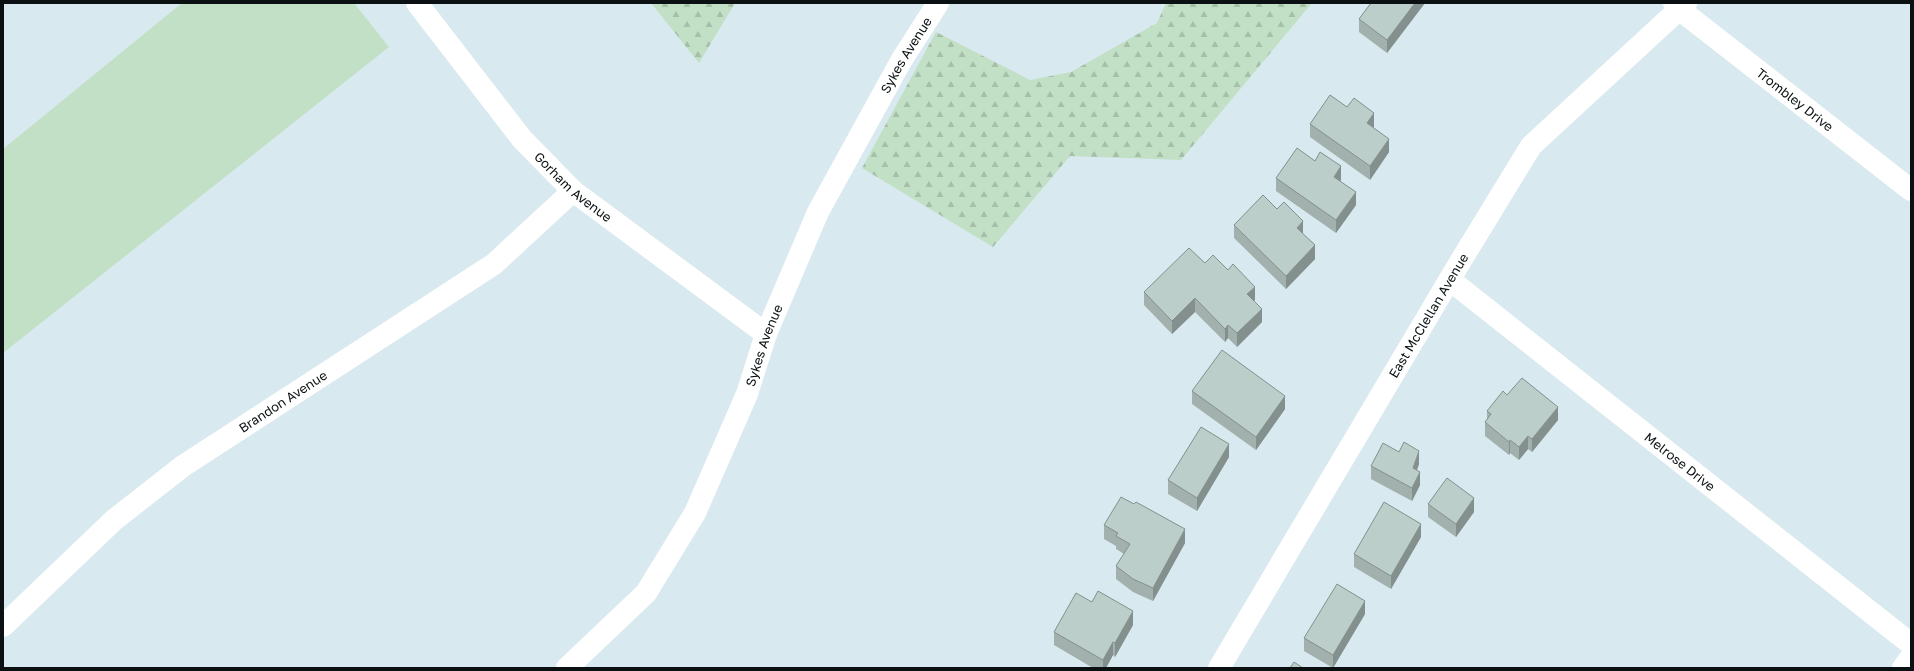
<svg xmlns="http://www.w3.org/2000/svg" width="1914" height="671" viewBox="0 0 1914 671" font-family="'Golos Text',sans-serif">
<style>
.green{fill:#c2e0c6}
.forest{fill:url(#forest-firs)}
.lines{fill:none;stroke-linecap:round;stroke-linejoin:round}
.minor{stroke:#fff;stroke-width:22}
.tertiary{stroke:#fff;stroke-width:22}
.wall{fill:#a2b1ae}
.shaded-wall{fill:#84908d}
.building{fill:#bcceca;stroke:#84908d}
.labels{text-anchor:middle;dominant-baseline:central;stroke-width:3;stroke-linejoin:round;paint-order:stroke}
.street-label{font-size:13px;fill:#0b1113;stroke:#fff}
</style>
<defs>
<pattern id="forest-firs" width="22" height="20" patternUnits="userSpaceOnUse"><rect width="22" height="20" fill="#c2e0c6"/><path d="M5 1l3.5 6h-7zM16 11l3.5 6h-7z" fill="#a5bfa9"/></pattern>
</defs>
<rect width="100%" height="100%" fill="#d8e9ef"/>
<path class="green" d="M182 3H354L389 47 3 353V149Z"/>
<path class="forest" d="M651 3H735L699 63Z
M1166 3H1312L1181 160 1070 156 993 247 862 168 936 32 1030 80 1071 72 1157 23Z"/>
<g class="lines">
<g class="minor">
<path id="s1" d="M417 3 522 139 573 191 766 334"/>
<path id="s2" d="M1674 3 1679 9 1911 190"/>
<path id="s3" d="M1450 280 1911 644"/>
<path id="s4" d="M3 626 114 520 183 466 494 264 573 191"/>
<path id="s5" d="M567 668 646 593 695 513 747 394 766 334 818 212 901 61 938 3"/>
<path d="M1903 668 1911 657"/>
</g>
<path class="tertiary" id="s6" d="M1219 668 1457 267 1531 146 1686 3"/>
</g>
<path class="wall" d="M1371 3H1425L1387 53 1359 32V19Z
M1310 124 1374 127 1373 128 1389 152 1370 180 1310 137Z
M1276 178 1341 180 1340 181 1356 205 1336 233 1276 191Z
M1234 225 1315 259 1286 289 1234 238Z
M1205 263 1255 300 1254 301 1262 322 1237 347 1228 338 1225 342 1195 312 1172 334 1144 305V292Z
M1192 391 1285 409 1256 450 1192 404Z
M1507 395 1558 420 1532 452 1528 449 1519 460 1510 453 1509 455 1485 436V422L1487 420V411Z
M1229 457 1197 511 1168 494V480Z
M1419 464 1417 470 1420 485 1412 501 1371 479V466Z
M1428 504 1474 512 1456 537 1428 517Z
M1104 525 1185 543 1153 601 1133 592 1116 579V566L1124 554 1116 549V546L1104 539Z
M1421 537 1391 589 1354 567V554Z
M1365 614 1333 668 1304 651V638Z
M1133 625 1115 657 1113 655 1106 668H1093L1054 645V632Z"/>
<path class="shaded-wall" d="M1415 3H1425L1387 53V40Z
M1374 113V127L1367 137V123Z
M1389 139V152L1370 180V166Z
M1341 166V180L1334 190V177Z
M1356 192V205L1336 233V220Z
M1303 221V234L1297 228Z
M1315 245V259L1286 289V276Z
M1255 287V300L1247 308V294Z
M1195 298V312L1172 334V321Z
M1262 309V322L1237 347V333Z
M1228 325V338L1225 342V329Z
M1285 396V409L1256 450V437Z
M1558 407V420L1532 452V439Z
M1528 436V449L1519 460V447Z
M1510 440V453L1509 455V442Z
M1229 444V457L1197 511V498Z
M1419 451V464L1413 481V468Z
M1420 472V485L1412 501V488Z
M1474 498V512L1456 537V524Z
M1421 524V537L1391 589V576Z
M1185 529V543L1153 601V588Z
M1365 601V614L1333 668V655Z
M1133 611V625L1115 657V643Z
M1113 642V655L1106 668H1103V660Z"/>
<path class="building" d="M1371 3H1415L1387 40 1359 19Z
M1330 95 1347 107 1354 98 1374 113 1367 123 1389 139 1370 166 1310 124Z
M1297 148 1315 161 1320 152 1341 166 1334 177 1356 192 1336 220 1276 178Z
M1263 195 1277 209 1284 202 1303 221 1297 228 1315 245 1286 276 1234 225Z
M1189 248 1205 263 1213 255 1228 270 1233 264 1255 287 1247 294 1262 309 1237 333 1228 325 1225 329 1195 298 1172 321 1144 292Z
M1222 350 1285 396 1256 437 1192 391Z
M1522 378 1558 407 1532 439 1528 436 1519 447 1510 440 1509 442 1485 422 1491 414 1487 411 1503 391 1507 395Z
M1201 427 1229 444 1197 498 1168 480Z
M1404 442 1419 451 1413 468 1420 472 1412 488 1371 466 1383 443 1399 452Z
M1447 478 1474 498 1456 524 1428 504Z
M1121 497 1134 504 1136 502 1185 529 1153 588 1133 579 1116 566 1130 544 1116 536 1118 533 1104 525Z
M1384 502 1421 524 1391 576 1354 554Z
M1337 584 1365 601 1333 655 1304 638Z
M1098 591 1133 611 1115 643 1113 642 1103 660 1054 632 1076 593 1092 602Z
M1294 662 1303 668H1290Z"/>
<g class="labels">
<g class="street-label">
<text stroke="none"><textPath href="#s5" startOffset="708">Sykes Avenue</textPath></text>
<text stroke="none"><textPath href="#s2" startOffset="155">Trombley Drive</textPath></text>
<text stroke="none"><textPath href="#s1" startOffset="242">Gorham Avenue</textPath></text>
<text stroke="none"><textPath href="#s6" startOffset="410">East McClellan Avenue</textPath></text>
<text stroke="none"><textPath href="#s5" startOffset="384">Sykes Avenue</textPath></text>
<text stroke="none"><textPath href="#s4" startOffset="360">Brandon Avenue</textPath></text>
<text stroke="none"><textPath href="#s3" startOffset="293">Melrose Drive</textPath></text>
</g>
</g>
<rect width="1914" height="671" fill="none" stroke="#0b1113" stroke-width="8"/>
</svg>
